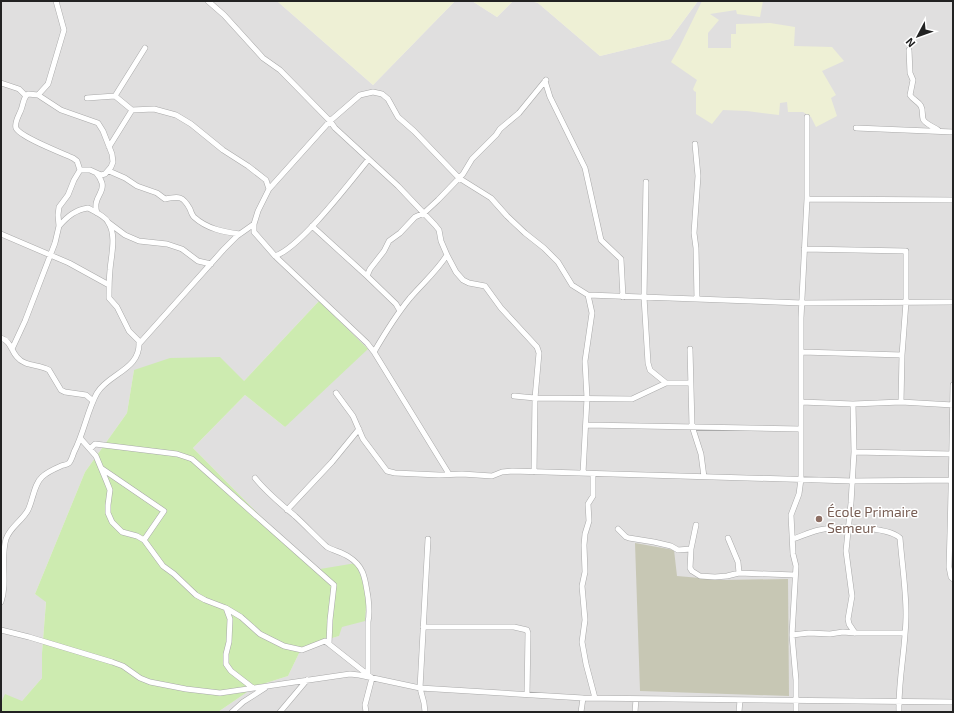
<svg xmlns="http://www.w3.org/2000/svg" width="954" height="713" viewBox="0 0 954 713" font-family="'Exo 2',sans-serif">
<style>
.residential{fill:#e0dfdf}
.construction{fill:#c7c7b4}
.farmland{fill:#eef0d5}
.grass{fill:#cdebb0}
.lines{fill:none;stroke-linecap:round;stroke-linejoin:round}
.minor-casing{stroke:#a9a9a9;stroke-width:6}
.minor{stroke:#fff;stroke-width:5}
.education-dot{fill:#8d6e63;stroke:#fff;stroke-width:1.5}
.labels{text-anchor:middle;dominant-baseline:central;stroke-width:3;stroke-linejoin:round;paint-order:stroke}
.education-label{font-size:14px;fill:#785e54;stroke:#fff;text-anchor:start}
</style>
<rect width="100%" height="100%" fill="#f2efe9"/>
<path class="residential" d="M1 1H277L373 85 455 1H472L497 17 513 1H531L538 3 600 56 670 39 698 1H953V712H218L253 688 266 683 288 676 302 647 339 636 314 570 193 448 245 395 285 427 319 301 244 381 134 370 127 413 85 472 35 594 46 601 42 653V678L22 701 1 703Z"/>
<path class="construction" d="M635 543 674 550 677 576 723 580 788 579 789 696 640 691Z"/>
<path class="farmland" d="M277 1H455L373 85Z
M472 1H513L497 17Z
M531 1H698L670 39 600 56 538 3Z
M702 1H763L760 17 737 14 736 10 710 14 719 20 708 33V48H731V34H736V24L770 23 795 27 794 46 832 47 844 61 822 71 836 95 831 98 837 116 816 127 811 117 803 112H788L787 102 780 103 779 115 747 111 723 110 712 124 696 114V92L694 91 693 89 697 80 671 62 680 46Z"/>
<path class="grass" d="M319 301 368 349 285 427 245 395 193 448 314 570 356 563 367 593 365 621 342 627 339 636 302 647 288 676 266 683 253 688 218 712H1V703L5 694 22 701 42 678V653L46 602 35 594 85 472 127 413 134 370 170 358 220 357 244 381Z"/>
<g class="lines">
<defs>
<path id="minor" d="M208 1 224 15 263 58 280 70 330 121 335 128 398 186 435 225 439 230 441 241 447 255 456 272 463 280 469 283 485 286 501 308 537 347 539 353 535 398 534 472
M909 50 910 73 913 80 910 95C913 100 918 101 921 106 923 110 922 115 923 119 925 124 934 127 938 130
M545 81 550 97 585 168 601 240 621 259 623 297
M1 83 19 89 26 96
M38 95 48 84 64 30 56 1
M26 96 28 94 38 95 61 110 98 123 103 131 112 154 113 162 111 167 105 174 101 175 90 170H80
M26 96C23 100 23 105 21 110 19 115 14 123 16 128 20 137 62 153 73 158L77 161 80 170
M115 96 145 48
M87 98 115 96 132 110 154 109 176 115 191 124 223 150 248 166 266 180 269 189
M856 128 953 132
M695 144 698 176 694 233 696 248 697 299
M109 147 132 110
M109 171 125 178 137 186 157 193 165 199C179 196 183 196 190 209 191 212 192 215 194 217 207 229 224 232 240 234
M97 174C99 176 101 180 102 183 105 193 92 198 97 213
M646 182 644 297 648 363 650 370 666 383H690
M807 199 953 200
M109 223 125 235 139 241 167 244 182 249 198 261 211 264
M312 226 367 276
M1 234 69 263 109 285
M804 249 906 251V302L902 355 901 402
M275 256C300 248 350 182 368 160
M400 311 396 304 367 276 370 269 384 251 389 241 400 233 415 217 424 213 438 200 463 174 472 159 496 135 500 129 519 113 546 80
M1 338C11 341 11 351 17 357 25 367 39 364 49 370L61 390 65 392 86 395 93 401
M139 344 224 249 237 236 254 224
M12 349 25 321 55 243 59 226 58 215 59 207 68 195 74 180 80 170
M690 349 692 426 701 454 704 477
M374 352C385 333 396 315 410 298 423 283 437 271 447 255
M802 352 902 355
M953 385C952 446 951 506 949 567L951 577 953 579
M336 393 353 416 363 439 387 471 395 473 439 475 462 474 492 476 502 472 512 471 852 481 953 480
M514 396 535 398 632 399 666 383
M801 402 853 404 901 402 953 405
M853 404 854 452 851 503 846 551 852 596 848 619 849 624 855 633
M586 425 800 429
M81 439 96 456 106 480 110 490 108 505V513L112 522 122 532 137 536 144 540 163 566 174 574 196 595 205 600 226 608 241 617 260 634 284 646 302 650 325 641 329 644 372 678 365 705 366 712
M90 449 95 444 177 454 192 459 334 585 330 620 329 644
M854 452 951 454
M101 468 164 511 144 540
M583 473 587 398 585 361 592 313 588 295
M449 474 374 352 367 343 275 256 254 232V224L258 211 269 189 330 121 360 95 373 92 382 94 388 99 398 117 414 131 459 178 491 198 507 216 525 233 544 248 558 262 572 285 588 295 802 303 953 302
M593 474V496L588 504 589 521 585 534 584 545 585 572 582 586 585 620 582 642 586 664 595 698
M255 478C267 493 281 504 295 516 306 526 316 537 327 547 334 551 342 552 349 557 365 567 365 580 368 597 369 606 370 613 368 622V674
M287 510 332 462 359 429
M696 525 691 549 690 568 692 571 700 576 715 577 727 576 739 573
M618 529 626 537 629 538 654 542 671 546 678 550 691 549
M728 538 738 562 739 573 795 575
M793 539C802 536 810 532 819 530 837 526 887 526 900 538 902 564 906 589 906 614 906 647 898 679 899 712
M1 602C8 582 0 559 6 539 10 527 22 521 28 510 33 500 34 484 42 477 47 472 54 469 61 466 63 465 67 465 69 463 71 461 73 455 74 452 84 433 87 411 97 393 109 373 141 370 139 341L129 331 117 307 109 298C109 289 109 280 110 270 111 256 117 235 108 222 105 216 94 211 88 208 75 210 68 216 59 226
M226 608 230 619 229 642 226 654V664L231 671 253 688
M423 627H514L527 630 528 633 527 695
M1 630 29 637 112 662 123 666 140 678 150 682 186 689 220 693 350 674 359 675 420 688 583 698 953 702
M792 635 809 633 830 634 843 632 855 633H905
M232 712 243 702 265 688
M280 712 307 680
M425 712 424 703 420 688 428 539
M581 712 583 698
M635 712 636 699
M739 712 740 700
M796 712V680L792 635 796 566 793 554 791 515 799 494 801 479V318L807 199V117"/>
</defs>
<use href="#minor" class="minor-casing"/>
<use href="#minor" class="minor"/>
</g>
<circle class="education-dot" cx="819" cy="519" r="4"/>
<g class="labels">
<g class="education-label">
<text x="827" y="511">École Primaire<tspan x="827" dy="16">Semeur</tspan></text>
</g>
</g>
<rect width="954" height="713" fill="none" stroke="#222222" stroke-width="4"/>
<g transform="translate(918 36) rotate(229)" stroke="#ffffff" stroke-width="3" paint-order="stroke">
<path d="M0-3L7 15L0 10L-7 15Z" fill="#222222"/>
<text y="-6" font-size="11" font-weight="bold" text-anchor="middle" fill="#222222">N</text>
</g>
</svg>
